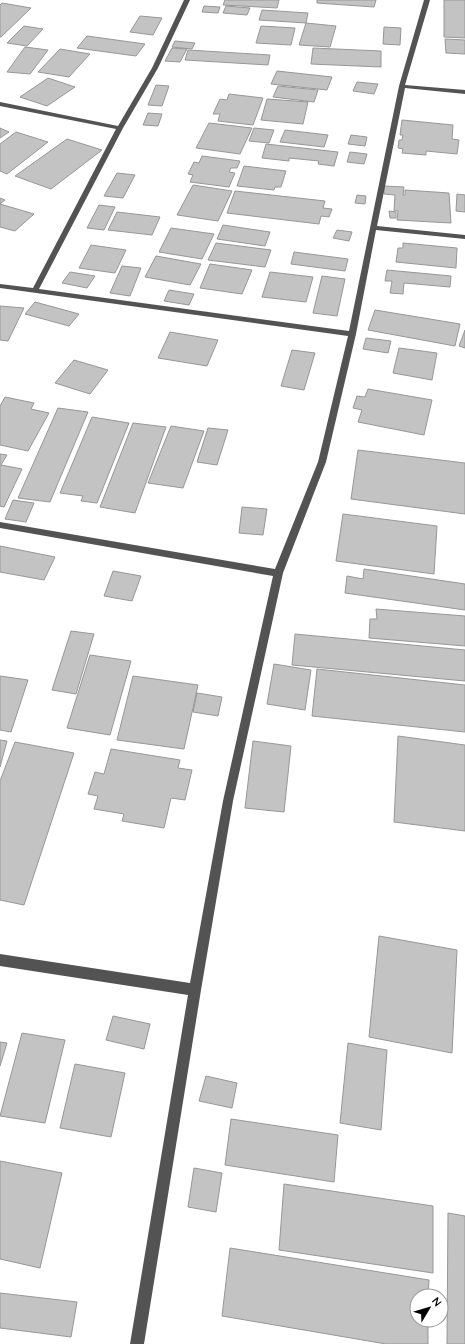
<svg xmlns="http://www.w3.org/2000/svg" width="465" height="1344" viewBox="0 0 465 1344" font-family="Quicksand,sans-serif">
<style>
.building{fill:#c3c3c3;stroke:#979797}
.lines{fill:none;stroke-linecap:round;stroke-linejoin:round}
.minor{fill:#535353;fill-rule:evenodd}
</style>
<rect width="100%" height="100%" fill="#fff"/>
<path class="building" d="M225 0H279L277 8 223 5Z
M317 0H376L374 7 317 3Z
M444 0H465V38L444 37Z
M2 3 31 8 1 37H0V5Z
M204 6 220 7 218 13 202 12Z
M226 6 250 8 247 15 223 13Z
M262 10 308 13 306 23 259 20Z
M140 16 162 18 153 35 130 32Z
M306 23 336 26 330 47 299 45Z
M24 26 43 29 27 46 7 43Z
M261 26 295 28 291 45 256 43Z
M384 27 401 28 400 45 383 44Z
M87 36 145 44 136 56 77 48Z
M445 39 465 40V54L446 53Z
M175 41 195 43 192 49 172 47Z
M25 47 48 50 30 74 7 72Z
M172 48 187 49 180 62 165 61Z
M313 48 381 51V67L311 64Z
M60 49 90 54 69 77 38 72Z
M188 50 270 55 268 65 185 60Z
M277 71 332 77 327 90 271 84Z
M48 78 75 87 47 106 20 97Z
M357 82 378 84 374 94 353 91Z
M156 85 169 86 162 106 148 105Z
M278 86 318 90 314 102 273 97Z
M229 94 263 98 253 125 218 121 220 114H213L220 99 227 100Z
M267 99 308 102 303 124 261 120Z
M148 113 162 114 158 126 143 125Z
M402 120 453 125 452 139 459 140 457 154 426 151V155L402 153 403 149 398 148 399 140H402L403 135H400Z
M209 123 252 128 240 154 196 148Z
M0 128 9 132 0 138Z
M254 128 274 130 269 143 249 141Z
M285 130 328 135 324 147 280 142Z
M16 132 48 142 7 174 0 171V144Z
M351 135 367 137 365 146 348 144Z
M67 139 102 150 51 189 15 176Z
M266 144 338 152 334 166 318 164 319 161 289 158V161L262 158Z
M350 152 367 154 364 164 347 162Z
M202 156 240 161 237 168H231L229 172 235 173 229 187 190 182 193 175 188 174 194 162 199 163Z
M244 166 286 171 281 187H275L274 190 237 186Z
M117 173 135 175 123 198 104 196Z
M193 185 232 191 218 221 177 215Z
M384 186 404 187 403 195H405V190L449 193 451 223 397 220 398 211H394L395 195 384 194Z
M235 191 325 201 323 208 332 209 329 217 321 216 319 224 227 213Z
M457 194 465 195V212L456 211Z
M357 195 366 196 365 204 355 203Z
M0 198 5 200 0 204 34 214 15 231 0 227Z
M99 205 115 207 104 230 87 228Z
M389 211 396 212V218H390Z
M117 212 160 217 152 235 108 230Z
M223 225 270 232 265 246 217 239Z
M171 228 214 234 202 259 159 252Z
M337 230 352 232 349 241 333 238Z
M216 243 271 250 265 267 208 260Z
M403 243 457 248 456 268 396 262 398 248H403Z
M91 245 126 250 115 273 79 268Z
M294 252 348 259 345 271 291 264Z
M156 256 201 264 190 285 145 277Z
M210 264 252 270 242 294 200 288Z
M122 266 141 268 130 296 110 293Z
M387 270 451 276 450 287 404 283 403 294 390 293 392 281H385Z
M70 272 95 276 87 288 62 283Z
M270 272 313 277 306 302 262 297Z
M322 276 345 279 337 316 313 313Z
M169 290 194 294 189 305 164 301Z
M35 302 79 314 69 326 25 314Z
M0 306 24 308 8 341 0 340Z
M375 310 460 324 455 346 368 330Z
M465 330V348L459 346Z
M170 332 218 340 207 366 158 358Z
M366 338 391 341 388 353 363 349Z
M399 348 437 353 432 380 393 373Z
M292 350 315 353 304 390 281 386Z
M74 360 108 370 90 394 55 383Z
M368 389 432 400 424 435 358 422 362 410 353 408 357 396 365 397Z
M5 397 34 403 31 409 49 413 28 451 0 445V406Z
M58 408 88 412 50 502 18 498Z
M92 417 129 423 97 503 81 501 83 496 60 493Z
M133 423 166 427 135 513 100 507Z
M171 426 204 431 183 488 148 483Z
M208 428 228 430 217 465 197 462Z
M358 450 465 463V514L351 499Z
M0 454 7 455 1 465 22 469 4 507 0 506Z
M13 500 34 503 26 522 5 519Z
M242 507 267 509 263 535 239 533Z
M343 514 437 526 434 574 336 561Z
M0 546 55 557 44 580 0 572Z
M364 569 465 584V610L345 593 347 576 363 579Z
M113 571 141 576 132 601 104 596Z
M376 609 465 616V646L369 638 370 619H377Z
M71 631 94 634 76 694 52 690Z
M295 634 465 650V681L292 665Z
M90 655 131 661 110 735 67 728Z
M274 664 311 670 305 710 267 704Z
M317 669 465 685V732L312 716Z
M0 676 28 680 11 732 0 730Z
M133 676 198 685 184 749 117 740Z
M197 693 222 697 218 716 193 712Z
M398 736 465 745V831L394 822Z
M0 740 7 741 0 767Z
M253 741 291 746 284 812 245 808Z
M15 742 74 753 24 905 0 900V781Z
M111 749 180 760 178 768 192 770 185 800 171 798 164 828 122 821 124 814 94 809 98 796 88 794 95 772 104 774Z
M379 936 457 950 452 1053 369 1037Z
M113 1016 150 1024 144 1049 106 1040Z
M22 1033 65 1040 45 1123 0 1116Z
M0 1042 7 1043 0 1066Z
M348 1043 387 1050 381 1130 340 1123Z
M75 1064 125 1073 111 1137 60 1128Z
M206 1076 237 1083 232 1108 199 1101Z
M231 1119 338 1135 334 1182 225 1165Z
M0 1161 62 1173 40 1268 0 1259Z
M194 1168 222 1173 216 1212 188 1207Z
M284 1184 433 1206V1273L279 1250Z
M448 1213 465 1216V1344H447Z
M230 1248 429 1280 428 1296H417V1320H428V1344H386L222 1316Z
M0 1293 77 1302 71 1337 0 1328Z"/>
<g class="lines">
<path class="minor" d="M184 0H190L158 68 123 128 39 289 349 331 399 86 424 0H430L405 85 465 90V94L405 88 377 226 465 235V239L376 230 356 334 326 462 283 573 233 801 201 990 144 1344H130L188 995 0 966V954L190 983 223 801 273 576 0 528V522L275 569 318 462 348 336 0 288V284L33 288 116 129 0 106V102L118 126 152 68Z"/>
</g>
<g transform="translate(429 1308) rotate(52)"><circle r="19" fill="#ffffff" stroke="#999999"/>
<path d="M0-3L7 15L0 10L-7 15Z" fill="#000000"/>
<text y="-6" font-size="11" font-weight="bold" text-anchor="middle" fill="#000000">N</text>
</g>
</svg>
